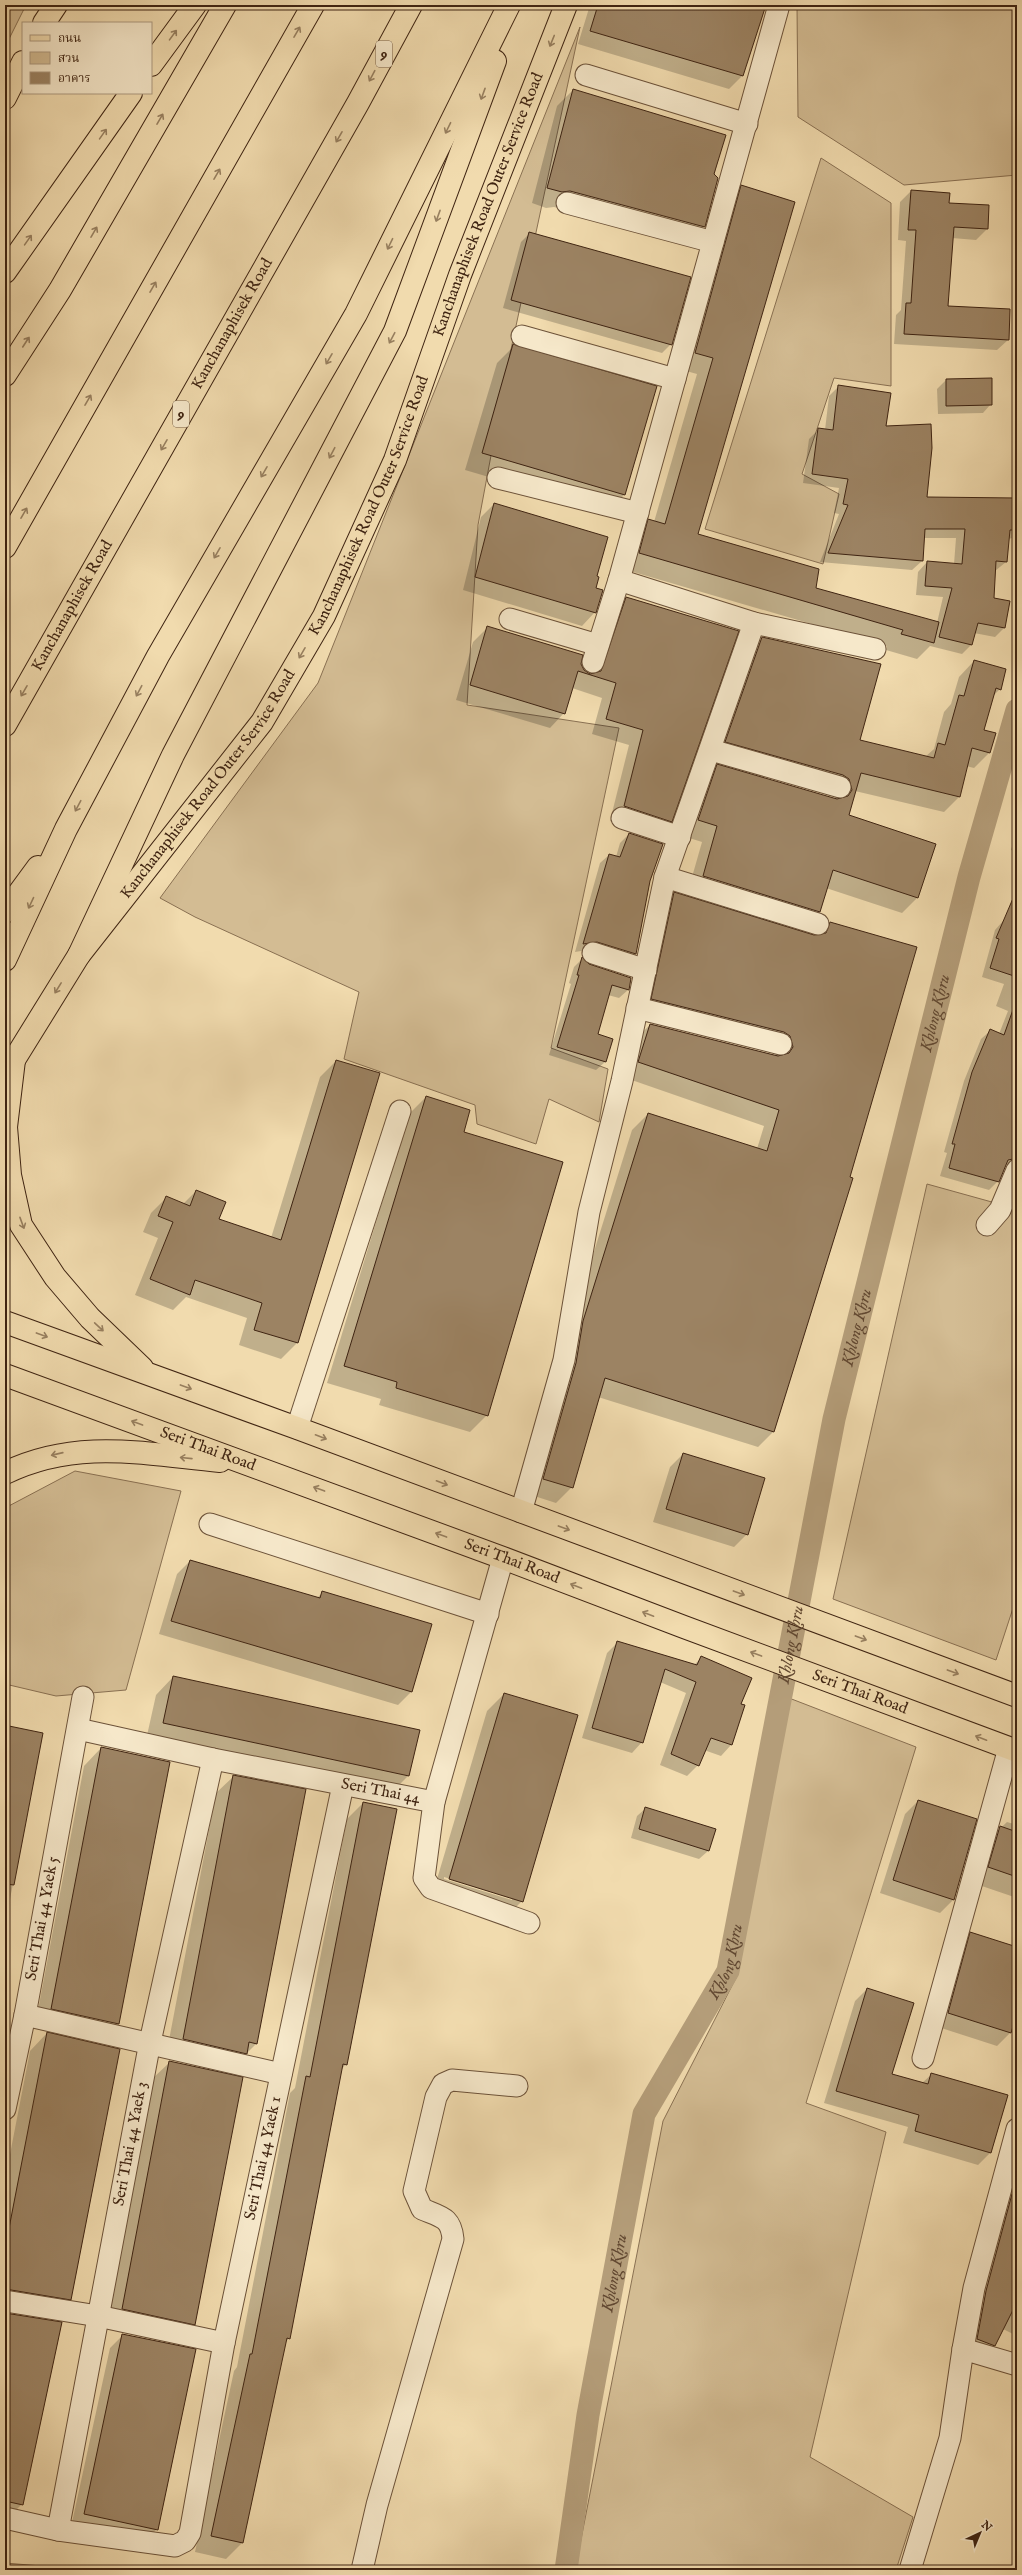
<svg xmlns="http://www.w3.org/2000/svg" width="1022" height="2575" viewBox="0 0 1022 2575" font-family="'IM FELL English','Noto Serif Thai',serif">
<style>
.green{fill:#d3bc93;stroke:#897052}
.shadow{fill:#0003;fill-rule:evenodd}
.lines{fill:none;stroke-linecap:round;stroke-linejoin:round}
.canal{stroke:#b49d79;stroke-width:23}
.building{fill:#9c8363;stroke:#3f2412}
.minor-casing{stroke:#6c5239;stroke-width:23}
.major-casing{stroke:#3f2412;stroke-width:24}
.highway-casing{stroke:#3f2412;stroke-width:24}
.minor{stroke:#f6e8ca;stroke-width:21}
.major{stroke:#f1dbae;stroke-width:22}
.highway{stroke:#f1dbae;stroke-width:22}
.oneway{stroke:#988060}
.labels{text-anchor:middle;dominant-baseline:central;stroke-width:3;stroke-linejoin:round;paint-order:stroke}
.shield{fill:#f6e8ca;stroke:#765f49;stroke-width:1}
.shield-label{font-size:15px;font-weight:bold;fill:#3f2412}
.street-label{font-size:16px;fill:#3f2412;stroke:#f6e8ca}
.water-label{font-size:17px;font-style:italic;fill:#624831;stroke:#f6e8ca}
</style>
<rect width="100%" height="100%" fill="#f1dbae"/>
<filter id="stains"><feTurbulence type="fractalNoise" baseFrequency=".005" numOctaves="4"/><feColorMatrix values="0 0 0 0 .2 0 0 0 0 .09 0 0 0 0 .02 0 0 0 .5 -.17"/></filter>
<radialGradient id="worn" r=".72"><stop offset=".6" stop-color="#630" stop-opacity="0"/><stop offset="1" stop-color="#630" stop-opacity=".3"/></radialGradient>
<path class="green" d="M5 5H26L5 47Z
M797 5H1017V175L904 185 798 117Z
M580 27 510 354 478 525 467 705 619 728 551 1048 608 1069 599 1122 549 1099 536 1144 477 1124 475 1105 344 1059 359 992 195 917 160 898 318 683Z
M821 158 891 203V386L834 378 802 474 839 494 823 564 705 529Z
M927 1184 1017 1209V1596L996 1660 833 1599Z
M75 1471 181 1491 126 1690 56 1696 5 1684V1508Z
M789 1698 916 1747 806 2103 886 2132 810 2457 913 2517 896 2570H575L663 2121 738 1974Z
M5 2563 89 2570H5Z"/>
<path class="shadow" d="M590 5H765L742 76 729 89 578 44Z
M573 90 724 135 714 177 717 178 704 227 688 242 554 207 546 208 532 203 557 106Z
M742 186 696 534 815 589 937 623 943 597 916 595 918 572 927 562 954 564 956 538H923L922 561 912 570 820 562 839 514 834 513 839 488 803 483 809 439 819 429 825 430 829 396 839 386 885 427 926 498 1017 499V537L1008 539 1006 562 995 571 993 598 1004 628 995 637 974 633 971 645 962 654 930 646 917 659 886 650 887 646 623 569 633 536 649 520 654 522 697 374 679 369 726 202Z
M911 191 948 204 987 229 976 240 952 238 947 306 1008 340 997 350 894 344 896 315 901 310 906 241 898 240 900 202Z
M529 234 671 344 662 353 503 308 521 242Z
M514 346 655 387 624 495 607 512 465 470 497 363Z
M946 380 991 404 983 413 938 414 937 389Z
M494 504 595 589V612L582 626 463 590 481 517Z
M627 598 671 821 656 836 610 821 629 745 592 734 602 698 572 688 564 713 550 728 456 700 473 642 487 628 580 664 583 671 592 674 612 613Z
M762 638 859 741 925 757 934 749 944 712 951 704 959 677 974 661 1000 689 992 697 983 730 994 733 989 753 974 768 966 766 959 797 944 812 855 791 848 815 935 844 917 898 902 913 826 888 820 912 804 927 688 891 702 842 683 836 702 781 718 765 835 799 834 794 710 757 747 654Z
M1017 829V852L1011 850Z
M629 834 650 881 636 954 627 962 587 950 575 952 600 863 609 855 616 857 620 843Z
M674 893 817 936 830 923 773 1432 758 1447 598 1397 572 1487 556 1503 528 1494 567 1338 632 1130 648 1114 757 1149 764 1126 623 1077 634 1040 650 1025 776 1056 774 1051 636 1015 659 909Z
M1003 921 1017 926V1143L1013 1158 1004 1167 998 1181 989 1190 940 1176 947 1153 944 1152 964 1081 981 1039 990 1031 999 1034 1008 1011 996 1006 1004 984 982 977 995 930Z
M582 959 589 965 630 979 628 990 619 998 608 995 597 1034 612 1039 605 1062 596 1070 549 1055 571 984 569 983 574 967Z
M336 1061 379 1074 297 1343 281 1359 239 1345 247 1318 186 1297 173 1310 135 1295 158 1238 143 1232 151 1213 167 1197 183 1204 196 1191 218 1220 271 1238 320 1077Z
M426 1097 462 1132 487 1415 470 1432 379 1405 381 1399 327 1383 409 1114Z
M683 1454 747 1534 734 1547 653 1522 670 1467Z
M190 1561 317 1598 322 1593 411 1692 398 1705 159 1634 177 1574Z
M618 1642 694 1665 701 1658 740 1704 731 1745 721 1756 704 1750 698 1765 687 1776 660 1765 686 1693 660 1682 642 1742 632 1753 582 1738 607 1653Z
M173 1677 418 1730 408 1776 391 1793 146 1740 156 1695Z
M504 1694 522 1901 505 1918 432 1896 487 1711ZM444 1877 512 1898V1900L444 1879Z
M9 1727 42 1734 5 1925V1732Z
M101 1748 169 1762 119 2024 101 2041 35 2026 84 1766Z
M234 1776 256 2044 229 2071 166 2056 216 1793Z
M918 1801 953 1900 940 1913 880 1893 905 1814Z
M363 1803 346 2064 341 2070 289 2338 285 2343 242 2543 226 2559 195 2552 234 2371 237 2367 290 2093 295 2088 347 1819Z
M646 1808 715 1830 708 1851 699 1859 631 1838 637 1816Z
M1007 1822 1017 1825V1898L973 1883 984 1844Z
M971 1933 1017 1961V2010L1010 2033 997 2046 935 2026 958 1946Z
M867 1989 891 2074 922 2083 932 2074 1007 2096 990 2153 978 2165 903 2143 908 2127 824 2103 855 2001Z
M47 2033 70 2299 53 2316 5 2308V2180L30 2051Z
M170 2062 194 2324 177 2341 105 2326 152 2079Z
M1016 2181 1017 2336 1003 2329 994 2345 978 2362 961 2355 1000 2197Z
M5 2314 22 2504 9 2517 5 2516Z
M123 2335 157 2529 144 2542 71 2527 110 2348Z"/>
<g class="lines">
<path class="canal" id="s1" d="M566 2570 588 2415 644 2114 728 1971 834 1419 969 877 1017 710"/>
</g>
<path class="building" d="M598 5H766L743 76 590 31Z
M573 89 726 135 714 174 718 178 705 227 570 191 562 192 547 188Z
M741 185 795 202 698 534 819 569 816 588 939 622 934 643 901 634 903 630 639 553 648 519 665 524 713 358 695 353Z
M911 190 950 193 949 203 989 205 988 229 954 227 948 306 1010 309 1009 340 904 334 906 303H911L916 230H908Z
M529 232 691 277 672 345 511 300Z
M513 344 657 386 625 495 482 453Z
M992 378V405L946 406V379Z
M838 385 891 393 886 426 931 424 932 448 927 497 1017 498V530H1010L1007 562 996 561 994 598 1010 601 1005 628 978 623 972 645 939 637 952 588 925 586 927 561 962 564 965 529H925L923 561 828 553 848 505 843 504 848 479 812 474 818 428 833 430Z
M494 503 608 537 597 576 599 577 596 588 603 590 596 613 475 577Z
M626 597 739 631 672 822 624 806 643 730 606 719 616 683 578 671 565 714 470 685 487 626 583 655 581 664 584 670 590 674 601 671Z
M762 637 881 664 860 740 934 758 938 743 945 745 959 695 964 696 974 660 1006 669 1001 690 996 688 984 730 996 733 990 753 972 748 960 797 861 773 849 815 936 844 918 898 833 870 820 912 703 876 717 826 698 820 717 764 837 799 848 796 852 790 849 779 843 775 725 742Z
M629 833 663 844 650 881 636 954 597 942 583 944 609 854 620 857Z
M674 892 814 935 826 933 830 922 917 947 850 1177 853 1178 774 1432 605 1378 573 1488 543 1479 576 1363 583 1321 648 1113 767 1151 779 1110 638 1062 650 1024 778 1056 789 1053 793 1047 790 1036 784 1032 651 999Z
M1014 896H1017V977L990 968 999 939 996 938Z
M582 957 589 964 631 978 629 990 612 985 598 1034 613 1039 606 1062 557 1047 579 975H577Z
M1015 1004 1017 1146 1013 1159 1008 1160 999 1182 949 1168 955 1144H952L972 1072 990 1029 1004 1035Z
M336 1060 380 1073 298 1343 254 1330 262 1303 195 1280 190 1295 150 1279 173 1222 158 1216 166 1196 190 1206 196 1190 226 1202 219 1219 281 1240Z
M426 1096 470 1110 464 1132 563 1162 488 1416 396 1388 397 1382 344 1366Z
M683 1453 765 1478 748 1535 666 1509Z
M190 1560 320 1598 322 1591 432 1624 412 1692 171 1621Z
M617 1641 697 1665 701 1656 752 1678 741 1704 745 1705 732 1745 711 1738 699 1766 671 1754 696 1682 665 1669 643 1743 592 1728Z
M173 1676 420 1730 409 1776 163 1723Z
M504 1693 578 1715 523 1902 449 1879Z
M9 1726 43 1733 14 1885 5 1884V1747Z
M101 1747 170 1762 119 2024 51 2009Z
M233 1775 306 1789 257 2044 249 2042 247 2054 183 2039Z
M918 1800 977 1819 954 1900 893 1880Z
M363 1802 397 1809 347 2065 343 2064 290 2339 287 2338 243 2543 211 2536 250 2354H252L306 2076 310 2077Z
M645 1807 716 1829 709 1851 639 1829Z
M1000 1826 1017 1832V1877L988 1867Z
M970 1932 1017 1947V2013L1011 2033 948 2013Z
M867 1988 914 2003 892 2074 928 2084 931 2073 1008 2095 991 2153 915 2131 919 2115 836 2091Z
M47 2032 120 2049 71 2300 5 2289V2249Z
M169 2061 243 2077 195 2325 122 2309Z
M1012 2194 1017 2195V2302L995 2346 977 2339 986 2291Z
M5 2313 62 2322 23 2505 5 2501Z
M122 2334 196 2349 158 2530 84 2514Z"/>
<g class="lines">
<defs>
<g id="minor">
<path d="M586 75 747 124"/>
<path d="M567 203 713 242"/>
<path d="M522 336 675 379"/>
<path d="M498 478 638 513"/>
<path d="M619 580 754 623 875 649"/>
<path d="M510 619 598 645"/>
<path d="M593 662 619 580 779 5"/>
<path d="M711 750 840 787"/>
<path d="M622 818 680 837"/>
<path d="M665 877 818 924"/>
<path d="M593 953 646 970"/>
<path d="M637 1008 781 1044"/>
<path d="M987 1225 1000 1210 1017 1170"/>
<path d="M297 1428 400 1111"/>
<path d="M521 1512 564 1360 589 1212 622 1081 665 877 754 623"/>
<path d="M210 1524 488 1614"/>
<path d="M503 1558 434 1802 424 1878 431 1888 529 1923"/>
<path id="s2" d="M78 1729 213 1759 434 1802"/>
<path d="M25 2015 281 2074"/>
<path d="M923 2058 1009 1748"/>
<path id="s3" d="M5 2109 25 2015 83 1697"/>
<path d="M5 2301 98 2316 224 2343"/>
<path d="M963 2349 974 2288 1017 2129"/>
<path id="s4" d="M5 2518 58 2530 175 2546 185 2541 190 2533 224 2343 343 1785"/>
<path id="s5" d="M58 2530 150 2042 213 1759"/>
<path d="M362 2570 377 2505 453 2239C451 2217 441 2217 422 2209L414 2191 436 2097 443 2084 452 2080 517 2086"/>
<path d="M910 2570 950 2438 963 2349 1017 2365"/>
</g>
<g id="major">
<path d="M44 23 56 5"/>
<path d="M5 98 23 62"/>
<path d="M14 1060 6 1127 10 1175 21 1225 55 1277 90 1318 142 1368"/>
<path id="s6" d="M5 1071 14 1060 79 955 262 722 324 616 395 460 460 275 566 5"/>
<path d="M5 1322 297 1428 1017 1696"/>
<path id="s7" d="M5 1375 503 1558 684 1627 1017 1751"/>
<path d="M5 1473C77 1438 144 1454 220 1461"/>
</g>
<g id="highway">
<path d="M151 65 195 5"/>
<path d="M5 272 131 93"/>
<path d="M5 375 60 290 225 5"/>
<path d="M5 547 313 5"/>
<path id="s8" d="M5 725 358 103 411 5"/>
<path d="M5 912 38 867"/>
<path d="M79 955 173 755 395 331 495 61"/>
<path d="M5 960 66 829 158 656 356 314 509 5"/>
</g>
</defs>
<use href="#minor" class="minor-casing"/>
<use href="#major" class="major-casing"/>
<use href="#highway" class="highway-casing"/>
<use href="#minor" class="minor"/>
<use href="#major" class="major"/>
<use href="#highway" class="highway"/>
</g>
<defs><path id="oneway-shaft" d="M-6 0H5M1.5-3L5.5 0L1.5 3" fill="none" stroke-width="1.6" stroke-linecap="round" stroke-linejoin="round"/></defs>
<g class="oneway">
<use href="#oneway-shaft" transform="translate(297 32) rotate(-60)"/>
<use href="#oneway-shaft" transform="translate(173 35) rotate(-54)"/>
<use href="#oneway-shaft" transform="translate(552 41) rotate(112)"/>
<use href="#oneway-shaft" transform="translate(372 76) rotate(118)"/>
<use href="#oneway-shaft" transform="translate(483 94) rotate(110)"/>
<use href="#oneway-shaft" transform="translate(160 119) rotate(-60)"/>
<use href="#oneway-shaft" transform="translate(448 128) rotate(116)"/>
<use href="#oneway-shaft" transform="translate(103 134) rotate(-55)"/>
<use href="#oneway-shaft" transform="translate(339 137) rotate(120)"/>
<use href="#oneway-shaft" transform="translate(217 174) rotate(-60)"/>
<use href="#oneway-shaft" transform="translate(438 216) rotate(110)"/>
<use href="#oneway-shaft" transform="translate(94 232) rotate(-60)"/>
<use href="#oneway-shaft" transform="translate(28 240) rotate(-55)"/>
<use href="#oneway-shaft" transform="translate(390 244) rotate(116)"/>
<use href="#oneway-shaft" transform="translate(153 287) rotate(-60)"/>
<use href="#oneway-shaft" transform="translate(392 338) rotate(118)"/>
<use href="#oneway-shaft" transform="translate(26 342) rotate(-57)"/>
<use href="#oneway-shaft" transform="translate(329 359) rotate(120)"/>
<use href="#oneway-shaft" transform="translate(88 400) rotate(-60)"/>
<use href="#oneway-shaft" transform="translate(164 445) rotate(120)"/>
<use href="#oneway-shaft" transform="translate(332 453) rotate(118)"/>
<use href="#oneway-shaft" transform="translate(264 472) rotate(120)"/>
<use href="#oneway-shaft" transform="translate(24 513) rotate(-60)"/>
<use href="#oneway-shaft" transform="translate(217 553) rotate(120)"/>
<use href="#oneway-shaft" transform="translate(302 653) rotate(120)"/>
<use href="#oneway-shaft" transform="translate(24 691) rotate(120)"/>
<use href="#oneway-shaft" transform="translate(139 691) rotate(118)"/>
<use href="#oneway-shaft" transform="translate(78 806) rotate(118)"/>
<use href="#oneway-shaft" transform="translate(31 903) rotate(115)"/>
<use href="#oneway-shaft" transform="translate(58 988) rotate(122)"/>
<use href="#oneway-shaft" transform="translate(22 1223) rotate(70)"/>
<use href="#oneway-shaft" transform="translate(99 1327) rotate(43)"/>
<use href="#oneway-shaft" transform="translate(42 1335) rotate(20)"/>
<use href="#oneway-shaft" transform="translate(186 1387) rotate(20)"/>
<use href="#oneway-shaft" transform="translate(137 1423) rotate(-160)"/>
<use href="#oneway-shaft" transform="translate(321 1437) rotate(21)"/>
<use href="#oneway-shaft" transform="translate(57 1454) rotate(167)"/>
<use href="#oneway-shaft" transform="translate(186 1458) rotate(-174)"/>
<use href="#oneway-shaft" transform="translate(442 1483) rotate(21)"/>
<use href="#oneway-shaft" transform="translate(319 1489) rotate(-160)"/>
<use href="#oneway-shaft" transform="translate(564 1528) rotate(20)"/>
<use href="#oneway-shaft" transform="translate(441 1535) rotate(-160)"/>
<use href="#oneway-shaft" transform="translate(576 1586) rotate(-159)"/>
<use href="#oneway-shaft" transform="translate(739 1593) rotate(20)"/>
<use href="#oneway-shaft" transform="translate(648 1614) rotate(-159)"/>
<use href="#oneway-shaft" transform="translate(861 1638) rotate(20)"/>
<use href="#oneway-shaft" transform="translate(756 1654) rotate(-160)"/>
<use href="#oneway-shaft" transform="translate(953 1672) rotate(20)"/>
<use href="#oneway-shaft" transform="translate(981 1738) rotate(-159)"/>
</g>
<g class="labels">
<g class="shield">
<rect x="376" y="41" width="16" height="26" rx="3"/>
<rect x="173" y="401" width="16" height="26" rx="3"/>
</g>
<g class="shield-label">
<text x="384" y="54">9</text>
<text x="181" y="414">9</text>
</g>
<g class="street-label">
<text stroke="none"><textPath href="#s6" startOffset="1000">Kanchanaphisek Road Outer Service Road</textPath></text>
<text stroke="none"><textPath href="#s8" startOffset="461">Kanchanaphisek Road</textPath></text>
<text stroke="none"><textPath href="#s6" startOffset="676">Kanchanaphisek Road Outer Service Road</textPath></text>
<text stroke="none"><textPath href="#s8" startOffset="137">Kanchanaphisek Road</textPath></text>
<text stroke="none"><textPath href="#s6" startOffset="352">Kanchanaphisek Road Outer Service Road</textPath></text>
<text stroke="none"><textPath href="#s7" startOffset="216">Seri Thai Road</textPath></text>
<text stroke="none"><textPath href="#s7" startOffset="540">Seri Thai Road</textPath></text>
<text stroke="none"><textPath href="#s7" startOffset="912">Seri Thai Road</textPath></text>
<text stroke="none"><textPath href="#s2" startOffset="309">Seri Thai 44</textPath></text>
<text stroke="none"><textPath href="#s3" startOffset="194">Seri Thai 44 Yaek 5</textPath></text>
<text stroke="none"><textPath href="#s5" startOffset="393">Seri Thai 44 Yaek 3</textPath></text>
<text stroke="none"><textPath href="#s4" startOffset="575">Seri Thai 44 Yaek 1</textPath></text>
</g>
<g class="water-label">
<text stroke="none"><textPath href="#s1" startOffset="1609">Khlong Khru</textPath></text>
<text stroke="none"><textPath href="#s1" startOffset="1285">Khlong Khru</textPath></text>
<text stroke="none"><textPath href="#s1" startOffset="961">Khlong Khru</textPath></text>
<text stroke="none"><textPath href="#s1" startOffset="637">Khlong Khru</textPath></text>
<text stroke="none"><textPath href="#s1" startOffset="301">Khlong Khru</textPath></text>
</g>
</g>
<rect width="1022" height="2575" fill="none" stroke="#f1dbae" stroke-width="20"/>
<rect x="6" y="6" width="1010" height="2563" fill="none" stroke="#3f2412" stroke-width="2"/>
<rect x="10" y="10" width="1002" height="2555" fill="none" stroke="#3f2412"/>
<rect x="22" y="22" width="130" height="72" fill="#f6e8ca" stroke="#ad9a80"/>
<rect x="30" y="35" width="20" height="6" fill="#f1dbae" stroke="#ad9a80"/>
<text x="58" y="42" font-size="12" fill="#3f2412">ถนน</text>
<rect x="30" y="52" width="20" height="12" fill="#d3bc93" stroke="#ad9a80"/>
<text x="58" y="62" font-size="12" fill="#3f2412">สวน</text>
<rect x="30" y="72" width="20" height="12" fill="#9c8363" stroke="#ad9a80"/>
<text x="58" y="82" font-size="12" fill="#3f2412">อาคาร</text>
<g transform="translate(980 2533) rotate(44)" stroke="#f6e8ca" stroke-width="3" paint-order="stroke">
<path d="M0-3L7 15L0 10L-7 15Z" fill="#3f2412"/>
<text y="-6" font-size="11" font-weight="bold" text-anchor="middle" fill="#3f2412">N</text>
</g>
<rect width="100%" height="100%" filter="url(#stains)"/>
<rect width="100%" height="100%" fill="url(#worn)"/>
</svg>
